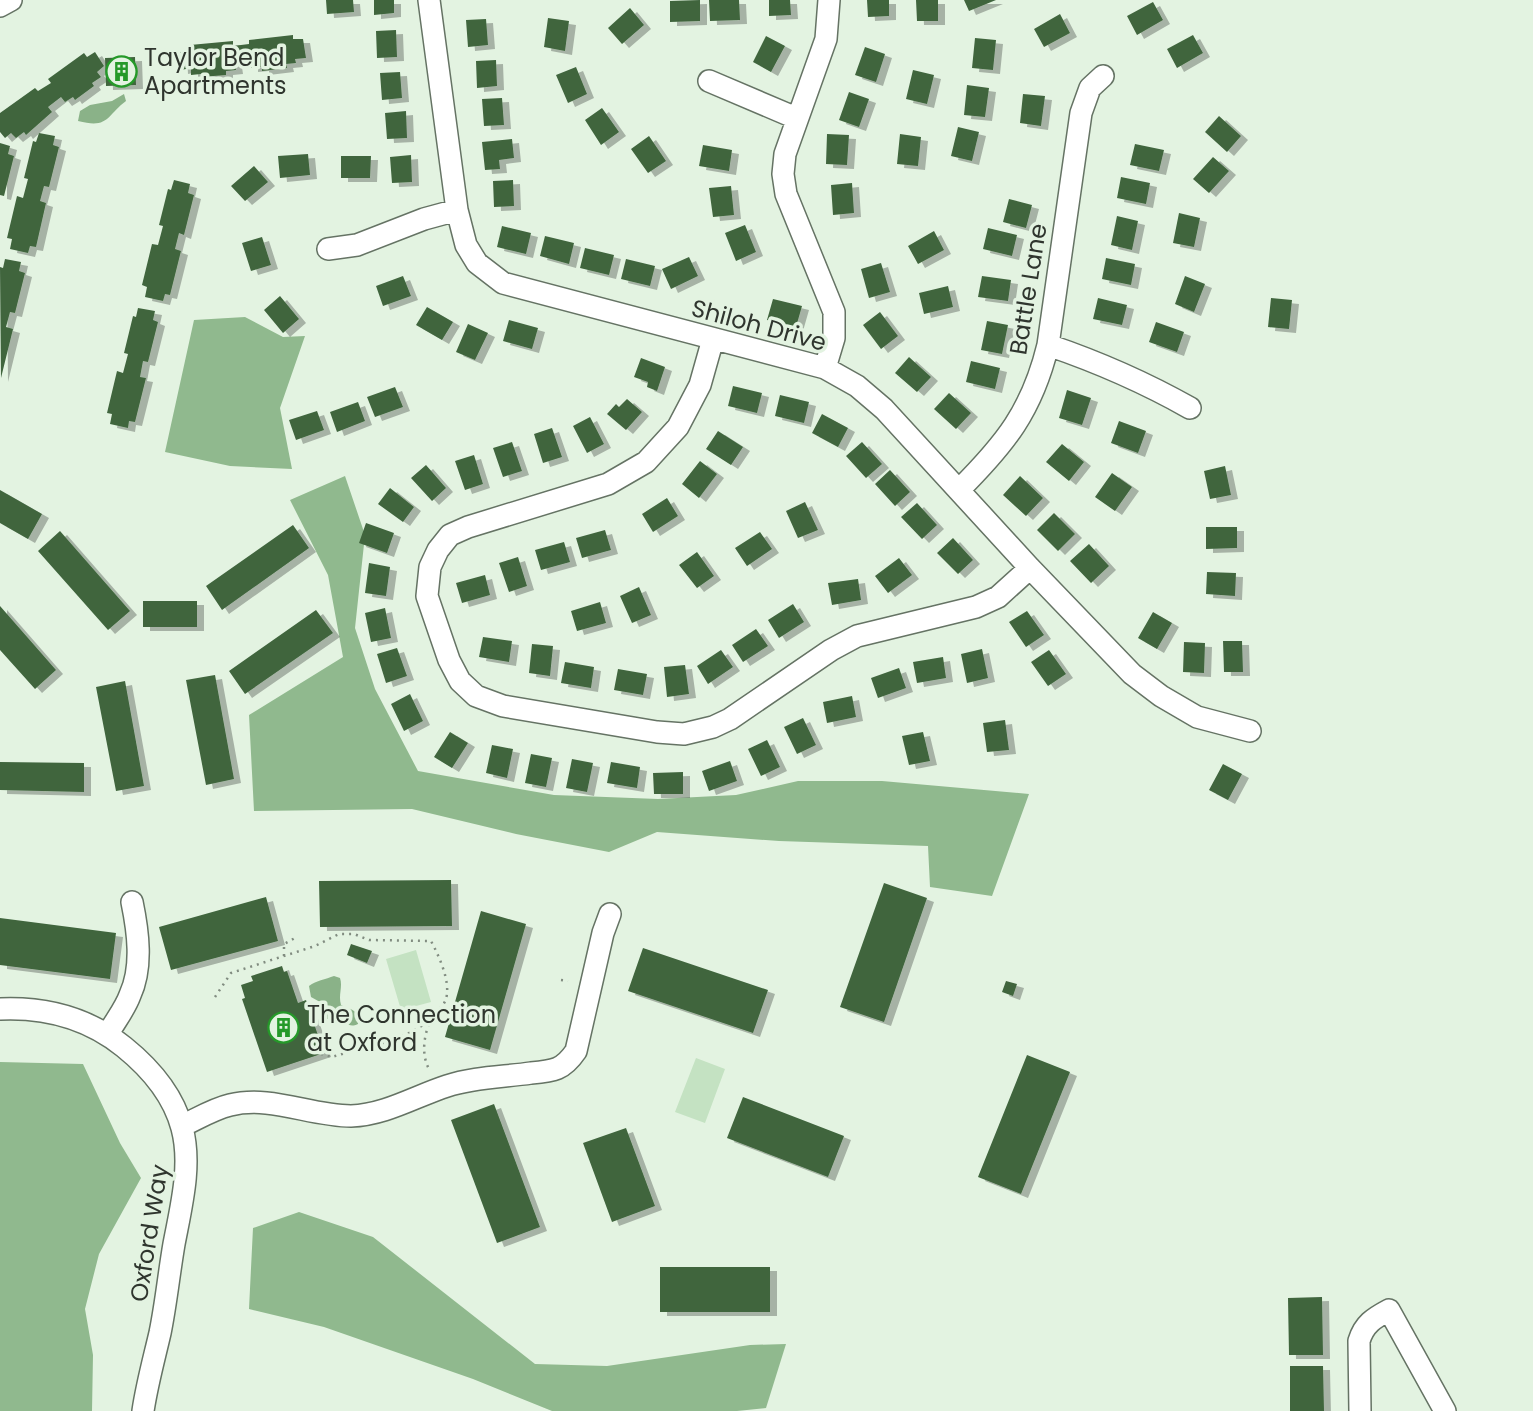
<svg xmlns="http://www.w3.org/2000/svg" width="1533" height="1411" viewBox="0 0 1533 1411" font-family="Poppins,sans-serif">
<style>
.green{fill:#c4e2c2}
.forest{fill:#90b98e}
.water{fill:#8ab288}
.building{fill:#40653e;filter:url(#shadow)}
.lines{fill:none;stroke-linecap:round;stroke-linejoin:round}
.minor-casing{stroke:#657364;stroke-width:24}
.path{stroke:#818c80;stroke-width:2.5;stroke-dasharray:2 5;stroke-linecap:butt}
.minor{stroke:#fff;stroke-width:21}
.labels{text-anchor:middle;dominant-baseline:central;stroke-width:7;stroke-linejoin:round;paint-order:stroke}
.poi-label{font-size:24px;fill:#2f352e;stroke:#e3f3e1;text-anchor:start}
.street-label{font-size:24px;fill:#2f352e;stroke:#e3f3e1}
</style>
<defs>
<filter id="shadow"><feDropShadow dx="7" dy="4" stdDeviation="0" flood-color="#0004"/></filter>
</defs>
<rect width="100%" height="100%" fill="#e3f3e1"/>
<path class="green" d="M416 950 431 1002 401 1010 386 959Z
M696 1058 725 1069 705 1123 675 1112Z"/>
<path class="forest" d="M245 317 283 337 305 336 280 408 292 469 230 466 165 452 194 320Z
M345 476 365 535 355 628 375 689 418 771 554 795 658 799 736 795 798 781H882L1029 794 992 896 930 887 928 846 779 841 657 832 609 852 516 834 412 809 254 811 249 715 343 657 328 575 290 500Z
M0 1062 83 1064 120 1143 141 1178 99 1254 85 1309 93 1355 92 1411H0Z
M299 1212 373 1237 535 1364 607 1366 750 1345 786 1344 766 1408 737 1411H552L473 1379 324 1327 249 1309 253 1228Z"/>
<path class="water" d="M124 94 126 101C106 116 109 129 78 121L80 111 90 105 112 101Z
M334 976 340 978C343 987 338 995 341 1005 351 1010 361 1010 358 1024 349 1028 348 1023 340 1020 336 1018 329 1019 325 1019L320 1002 311 997 309 986C315 981 326 979 334 976Z"/>
<path class="building" d="M326 0H353L354 12 327 14Z
M374 0H394V13L374 15Z
M700 0V21L670 22V1Z
M709 0H739L740 20 710 21Z
M769 0H790L791 15 769 16Z
M867 0H889V16L868 17Z
M916 0H938V21H917Z
M964 0H996L969 11Z
M1153 2 1163 20 1137 35 1127 16Z
M630 8 644 25 622 44 608 28Z
M1060 14 1070 33 1044 47 1034 29Z
M548 18 569 21 565 51 544 47Z
M486 19 488 45 468 47 466 20Z
M396 30 397 57 377 58 376 31Z
M293 35V39H303L306 58 295 59 296 63 286 64 287 68 262 71V67L251 68V62L235 63 236 70 226 71V75L201 77V74L191 75V68L181 70 180 52 190 51V45L233 41V46L249 44V40Z
M1193 35 1203 53 1177 68 1167 49Z
M766 36 785 46 771 72 753 62Z
M975 38 996 40 993 70 972 68Z
M865 47 885 54 876 82 855 75Z
M95 52 104 66 97 72 101 77 92 83 94 86 75 100 73 97 65 102 61 97 48 107 52 112 26 135 24 132 16 138 11 133 5 138 0 132V113L35 88 38 91 51 83 48 79 84 53 87 57Z
M135 57 136 85 106 86 105 58Z
M496 60 497 86 477 88 476 61Z
M576 67 587 94 568 103 556 75Z
M913 70 934 75 927 104 906 99Z
M400 72 402 98 382 100 380 73Z
M967 85 989 88 985 117 964 115Z
M849 92 869 99 859 127 839 120Z
M1023 94 1045 96 1041 126 1020 123Z
M502 98 504 125 484 126 482 99Z
M602 108 619 132 601 145 585 120Z
M406 111 407 138 387 139 385 113Z
M1219 116 1241 136 1227 152 1205 132Z
M958 127 979 132 972 161 951 156Z
M39 133 55 136 53 145 59 147 49 187 44 186 40 201 46 203 36 247 30 246 28 253 10 249 12 239 7 238 17 196 23 198 28 179 24 178 33 141 36 142Z
M827 134 849 135 847 165 826 164Z
M900 134 921 137 918 166 897 164Z
M649 136 666 161 648 173 631 149Z
M512 139 514 158 499 160 500 169 485 170 482 142Z
M0 143 10 146 8 154 14 156 4 196 0 195Z
M1135 144 1164 150 1159 171 1130 165Z
M703 145 732 150 729 171 699 166Z
M308 154 310 175 280 178 278 156Z
M411 155 412 182 392 183 390 157Z
M341 156H371L370 178H341Z
M1213 157 1229 171 1209 193 1193 179Z
M254 166 268 182 245 201 231 186Z
M1121 177 1150 183 1146 204 1117 198Z
M174 180 190 184 188 193 194 195 184 235 179 233 175 249 181 251 170 295 165 294 163 301 145 297 147 287 142 285 152 244 158 245 163 226 159 225 168 189 171 190Z
M513 180 514 206 494 207 493 181Z
M852 183 854 213 833 215 831 185Z
M731 186 734 215 713 217 709 188Z
M1009 199 1032 205 1026 228 1003 222Z
M1179 213 1200 218 1194 247 1173 243Z
M1117 216 1138 221 1132 250 1111 245Z
M745 225 756 252 736 261 725 233Z
M502 226 531 233 526 254 497 247Z
M988 228 1017 235 1012 256 983 249Z
M934 231 944 250 918 264 908 246Z
M545 236 574 243 569 264 540 256Z
M262 237 271 265 251 271 242 243Z
M585 248 614 255 609 275 580 268Z
M689 257 698 276 671 289 662 269Z
M1106 258 1135 264 1131 285 1102 279Z
M5 259 21 262 19 271 25 273 15 313 10 312 6 327 13 329 1 378 0 267 3 268Z
M626 259 655 266 650 286 621 279Z
M881 263 890 292 869 298 861 269Z
M403 276 411 296 383 306 376 286Z
M982 276 1011 280 1008 301 978 297Z
M1185 276 1205 284 1194 312 1175 304Z
M948 286 953 307 924 314 919 293Z
M280 296 299 319 283 333 264 310Z
M1098 298 1127 305 1122 325 1093 319Z
M1271 298 1292 300 1289 329 1268 327Z
M773 299 802 306 796 327 767 320Z
M427 307 453 322 442 340 416 325Z
M138 308 155 311 153 320 158 322 148 362 143 361 140 377 146 378 135 422 129 421 128 428 110 424 112 414 107 413 117 371 123 373 128 354 124 353 133 316 136 317Z
M880 312 898 336 881 349 863 325Z
M509 320 538 328 532 349 503 341Z
M987 321 1008 325 1002 354 981 350Z
M1156 322 1184 332 1177 352 1149 342Z
M468 324 488 333 475 360 456 352Z
M909 357 931 377 917 392 895 373Z
M641 358 665 367 657 391 647 387 648 382 634 377Z
M971 361 1000 368 995 389 966 382Z
M733 386 762 393 757 413 728 406Z
M395 387 403 407 375 417 367 397Z
M1067 390 1091 398 1082 425 1059 418Z
M949 393 971 413 956 429 934 409Z
M780 395 809 402 804 423 775 416Z
M627 399 642 412 626 430 607 414 616 404 619 407Z
M358 402 365 421 337 432 330 412Z
M317 411 324 430 296 440 289 420Z
M822 414 848 428 838 447 812 433Z
M590 417 604 444 587 453 573 426Z
M1119 421 1146 431 1138 453 1111 443Z
M552 428 562 457 543 463 534 434Z
M718 431 743 447 731 465 706 449Z
M512 442 522 471 503 477 493 448Z
M862 442 882 464 866 478 846 456Z
M1062 444 1084 462 1069 481 1046 462Z
M474 455 483 484 465 490 455 461Z
M700 461 717 474 699 498 682 484Z
M426 465 446 488 432 501 411 478Z
M1225 466 1231 495 1210 499 1204 471Z
M890 470 910 492 895 506 875 484Z
M1112 473 1132 487 1115 511 1095 497Z
M1020 476 1043 498 1026 516 1003 495Z
M390 488 414 507 403 522 378 504Z
M0 490 42 514 28 539 0 523Z
M667 498 678 516 653 532 642 514Z
M805 502 818 530 798 538 786 511Z
M917 503 937 525 922 539 901 517Z
M1054 513 1075 534 1058 551 1037 530Z
M366 523 394 533 387 553 359 543Z
M293 525 309 548 222 610 206 586Z
M1206 527H1237V548L1206 549Z
M605 530 611 550 582 558 576 538Z
M60 531 130 611 108 630 38 551Z
M760 532 772 549 747 566 735 548Z
M953 538 973 560 958 574 937 553Z
M564 542 570 562 541 570 535 550Z
M1089 544 1109 566 1091 583 1070 561Z
M697 552 714 576 697 588 679 565Z
M518 557 527 586 509 592 499 563Z
M899 558 912 575 888 593 875 576Z
M369 563 390 567 386 596 365 593Z
M1207 572 1236 573 1235 596 1206 594Z
M485 575 490 595 462 603 456 583Z
M858 579 861 600 832 605 828 583Z
M639 587 651 615 632 623 620 596Z
M143 601H197V627H143Z
M600 602 606 623 577 631 571 611Z
M793 604 804 622 779 638 768 620Z
M0 606 56 670 35 689 0 650Z
M385 608 391 638 371 642 365 613Z
M316 610 333 633 245 694 229 671Z
M1027 611 1044 635 1026 647 1009 622Z
M1153 612 1172 623 1157 649 1138 638Z
M756 629 768 646 743 662 732 645Z
M483 637 512 641 509 662 479 657Z
M1223 641H1242L1243 672H1224Z
M1184 642 1205 643 1204 673 1183 672Z
M532 644 553 646 550 676 529 673Z
M397 648 407 676 386 683 377 654Z
M982 649 988 678 967 683 961 654Z
M721 650 733 667 708 684 697 666Z
M1049 650 1066 674 1048 686 1031 662Z
M943 657 946 678 917 683 913 662Z
M565 662 594 667 591 688 561 683Z
M685 665 689 694 667 697 664 667Z
M899 668 906 688 878 698 871 678Z
M618 669 647 674 643 695 614 690Z
M215 675 234 779 206 785 186 680Z
M125 681 144 786 116 791 96 687Z
M410 694 423 721 404 731 391 704Z
M852 696 856 717 827 723 823 702Z
M803 718 816 745 797 754 784 727Z
M1005 720 1009 750 987 752 983 723Z
M450 732 468 743 452 768 434 757Z
M923 732 930 761 909 765 902 736Z
M767 740 780 767 761 776 748 749Z
M492 745 513 749 507 778 486 773Z
M531 754 552 758 546 787 525 783Z
M572 759 593 763 587 792 566 788Z
M730 761 737 781 709 791 702 771Z
M0 762 84 763V792L0 790Z
M611 762 640 767 637 788 607 783Z
M1223 764 1242 774 1228 800 1209 790Z
M683 772V794H654L653 773Z
M451 880 452 926 320 927 319 881Z
M884 883 927 898 884 1022 840 1007Z
M266 897 278 941 171 970 159 927Z
M481 911 526 924 490 1050 445 1037Z
M0 918 116 933 110 979 0 965Z
M351 944 372 951 367 963 347 955Z
M643 948 768 990 753 1033 628 991Z
M282 966 284 972 287 971 298 1003 306 1000 324 1053 267 1072 242 999 245 998 241 985 253 981 251 976Z
M1006 981 1017 984 1013 996 1002 992Z
M1027 1055 1070 1072 1021 1194 978 1177Z
M743 1097 844 1136 828 1177 727 1138Z
M494 1104 540 1227 497 1243 451 1120Z
M626 1128 655 1206 612 1222 583 1143Z
M660 1267H770V1312H660Z
M1322 1297 1323 1355H1289L1288 1298Z
M1290 1366H1323L1324 1411H1290Z"/>
<g class="lines">
<defs>
<path id="minor" d="M429 0 457 210 466 245 477 263 503 283 825 368 857 386 884 409 1030 568 1132 674 1161 696 1197 717 1250 731
M0 6 11 0
M709 81 796 118
M328 249 357 245 424 219 457 210
M713 339 700 385 678 427 646 462 608 484 468 527 450 535 438 550 430 567 427 596 449 660 460 681 476 696 503 706 657 732 684 734 713 727 730 719 831 650 857 636 976 607 998 597 1030 568
M1048 345C1098 362 1144 382 1190 408
M825 368 834 338V312L786 194 783 174 785 154 826 39 829 0
M959 490C1005 444 1032 411 1048 345L1081 113 1090 88 1103 76
M0 1009C45 1007 88 1018 124 1047 150 1068 173 1094 182 1128 192 1165 181 1207 174 1244 169 1273 166 1304 160 1333 154 1359 147 1384 143 1411
M108 1034C115 1021 125 1009 130 995 143 967 138 931 132 902
M182 1126C197 1119 213 1109 230 1105 271 1095 310 1116 351 1116 385 1115 416 1096 447 1086 474 1077 504 1077 531 1073 554 1071 563 1070 576 1051L603 933 610 914
M1360 1411 1359 1341C1364 1324 1374 1318 1389 1310L1445 1411"/>
</defs>
<use href="#minor" class="minor-casing"/>
<path class="path" d="M284 956V944L295 938
M561 980 568 981
M215 997 231 973 315 946 339 934H354L369 940 431 941C439 956 451 982 446 999 443 1008 433 1013 430 1021 424 1036 421 1054 429 1069
M321 1054 332 1057C363 1047 403 1042 428 1021"/>
<use href="#minor" class="minor"/>
</g>
<defs>
<symbol id="building-ring" viewBox="-11 -11 22 22"><circle r="9.5" fill="#e3f3e1" stroke="#259929" stroke-width="1.5"/><path d="M-4-6H4V6H1V3H-1V6H-4ZM-2.5-4.3h1.7v1.8h-1.7ZM.8-4.3h1.7v1.8H.8ZM-2.5-1h1.7V.8h-1.7ZM.8-1h1.7V.8H.8Z" fill="#259929"/></symbol>
</defs>
<g fill-rule="evenodd">
<use href="#building-ring" x="104" y="54" width="35" height="35"/>
<use href="#building-ring" x="266" y="1010" width="35" height="35"/>
</g>
<g class="labels">
<g class="poi-label">
<text x="144" y="57">Taylor Bend<tspan x="144" dy="28">Apartments</tspan></text>
<text x="307" y="1014">The Connection<tspan x="307" dy="28">at Oxford</tspan></text>
</g>
<g class="street-label">
<text transform="translate(1028 289) rotate(-81)">Battle Lane</text>
<text transform="translate(759 325) rotate(15)">Shiloh Drive</text>
<text transform="translate(149 1233) rotate(-81)">Oxford Way</text>
</g>
</g>
</svg>
